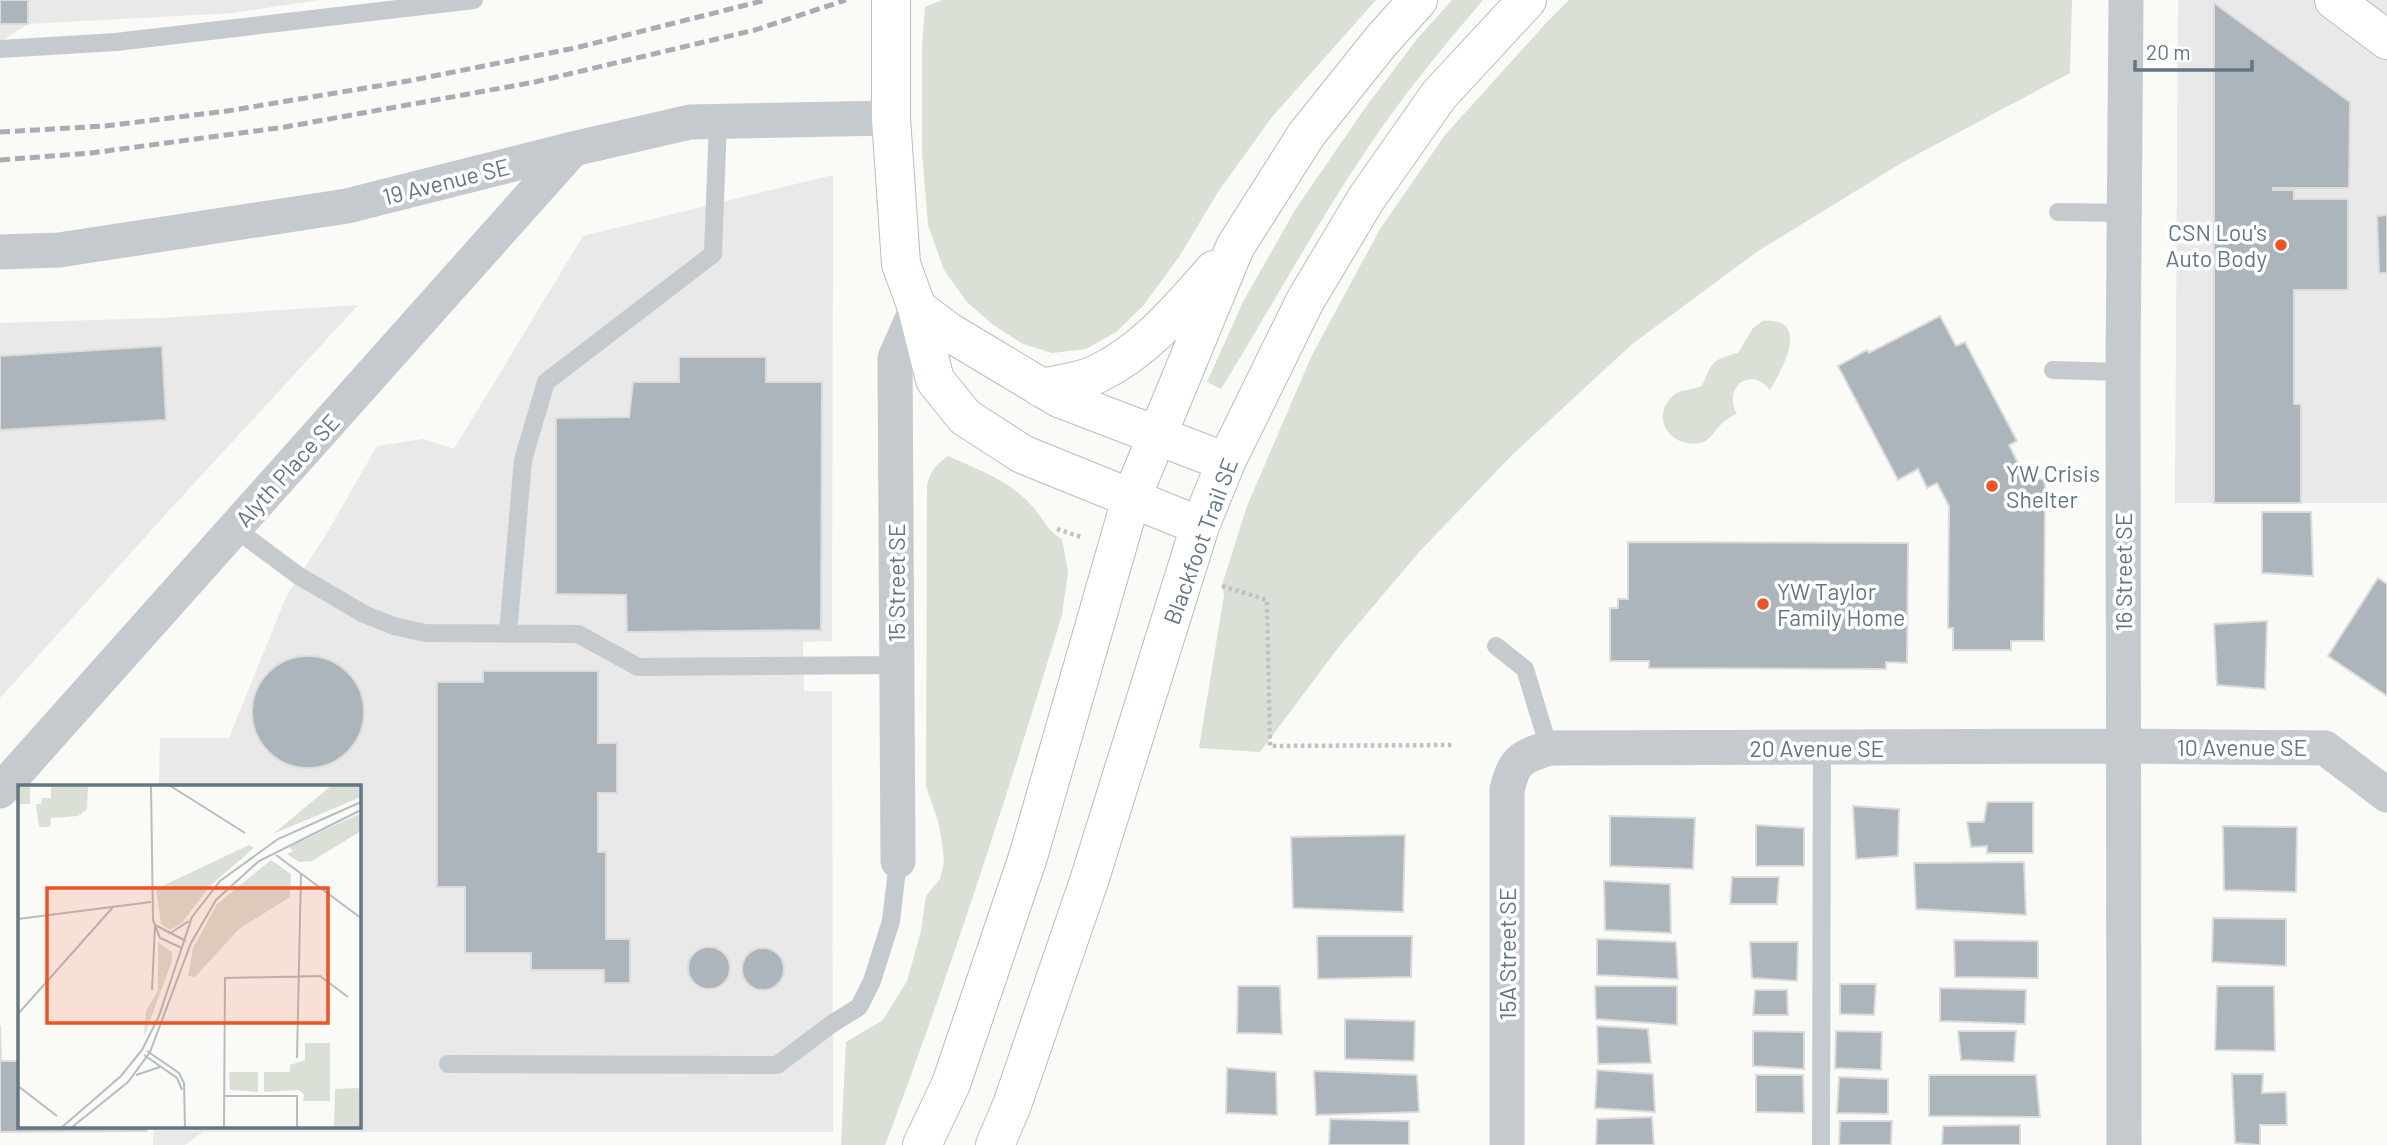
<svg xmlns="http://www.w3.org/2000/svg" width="2387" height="1145" viewBox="0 0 2387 1145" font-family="Barlow,sans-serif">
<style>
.built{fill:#e8e9e8}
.green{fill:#dae0d6}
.building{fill:#abb5bb;stroke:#dcdcda;stroke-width:2}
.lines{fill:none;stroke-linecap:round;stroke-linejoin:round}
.secondary-casing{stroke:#b7bec2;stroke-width:40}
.path{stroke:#bfc2c5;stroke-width:4.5;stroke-dasharray:3.5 3.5;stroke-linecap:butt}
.lane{stroke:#c5cace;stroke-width:18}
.street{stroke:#c5cace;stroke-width:35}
.secondary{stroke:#fff;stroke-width:38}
.rail{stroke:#a6adb3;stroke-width:5;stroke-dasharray:10 5;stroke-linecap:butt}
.poi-dot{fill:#ef5223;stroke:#fff;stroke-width:2.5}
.labels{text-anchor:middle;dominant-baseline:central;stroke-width:7;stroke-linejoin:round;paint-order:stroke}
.street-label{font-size:23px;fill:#637684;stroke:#fff}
.poi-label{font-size:23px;fill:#637684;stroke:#fff;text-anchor:start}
.inset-road{fill:none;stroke:#b5bdc2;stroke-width:2}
.view{fill:#ef5223;fill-opacity:0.15;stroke:#ef5223;stroke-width:3.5}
.inset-edge{fill:none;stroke:#637684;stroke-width:3.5}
</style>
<rect width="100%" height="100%" fill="#fafaf7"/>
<path class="built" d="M0 0H319L232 13 28 24 0 42Z
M2178 0H2387V503H2175Z
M833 175 832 641 803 642 804 691H832L833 1132H203L185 1145H153L154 1126H359V786H159L160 738H229L286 597 327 533 377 446 423 439 454 449 583 236Z
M358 305 165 515 0 698V323L161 318Z"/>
<path class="green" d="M942 0H1376L1272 117 1218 192 1179 257 1143 306 1116 332 1086 349 1052 353 1023 344 992 324 967 302 944 270 928 225 922 152V46L925 7Z
M1452 0H1483C1441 49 1401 98 1365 152 1314 228 1270 310 1221 389L1207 382 1243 302 1295 210 1365 108 1417 39Z
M1569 0H2072L2070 73 1903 162 1758 251 1631 345 1512 455 1420 551 1338 648 1260 752 1199 748 1224 595 1222 585 1247 506 1312 355 1380 229 1445 135 1547 22Z
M1763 321C1812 317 1782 369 1770 390 1750 365 1722 388 1737 414 1716 421 1715 440 1700 443 1668 448 1649 415 1675 394 1683 389 1693 390 1702 386 1712 363 1712 359 1738 353L1753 328Z
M948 456C979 470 1011 481 1033 507 1045 521 1046 529 1062 539L1068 572 1062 615C1009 790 953 964 889 1135L885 1145H841L846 1042 883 1020 907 981 921 931 926 896 940 879 944 862 942 842 938 821 926 786 927 486C930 472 936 464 948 456Z"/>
<path class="building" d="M0 0H28V24H0Z
M2214 3 2350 102 2349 188H2273V190H2294V199H2348V290H2294V404H2301V503H2214Z
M2387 215V273H2379L2377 216Z
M1940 316 1956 346 1965 342 2017 441 2009 445 2026 479H2045L2044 641H2011V650H1953V628H1948L1949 506 1937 483 1927 488 1918 469 1898 480 1838 366 1867 350 1869 353Z
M162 346 166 420 0 430V356Z
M679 357H766V382H822L821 630 627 632 626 595 556 594V418L629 417 633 382H679Z
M2262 512H2311L2313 576 2262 573Z
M1628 542 1908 543 1907 663 1886 662V669L1649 668V661H1610V608H1618V599H1628Z
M2378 578 2387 584V696L2328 656Z
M2267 621 2265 689 2217 685 2214 624Z
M252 712a56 56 0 1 1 112 0a56 56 0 1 1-112 0Z
M483 671H598V743H617V793H598V852H606V939H630V983H604V970H531V953H465V887H437V682H483Z
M1987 802H2033V853H1987V846L1971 847 1967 822H1984Z
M1853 806 1899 809 1898 856 1856 859Z
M1610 816 1695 818 1693 869 1610 866Z
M1756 825 1804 828V866H1756Z
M2223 826 2297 827 2296 892 2224 890Z
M1405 835 1403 912 1293 908 1291 837Z
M2024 862 2026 915 1916 909 1914 863Z
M1732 877H1779L1777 904H1730Z
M1604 881 1670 884 1671 933 1605 930Z
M2213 918 2286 919V966L2212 962Z
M1317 936H1412L1411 977 1318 979Z
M1597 939 1676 942 1678 979 1597 975Z
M1954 940 2038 941V978L1955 977Z
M1750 942H1798L1797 981 1752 978Z
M688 968a21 21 0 1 1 42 0a21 21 0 1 1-42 0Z
M742 969a21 21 0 1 1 42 0a21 21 0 1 1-42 0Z
M1840 984H1876L1874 1015 1840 1014Z
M1238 986H1280L1282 1034 1237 1033Z
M1595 986H1677V1025L1596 1019Z
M2217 986H2274L2275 1051 2215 1050Z
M1940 988 2026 990 2025 1024 1940 1021Z
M1755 990H1787L1788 1015H1753Z
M1345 1019 1415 1021 1414 1061 1345 1059Z
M0 1025 1 1061H19V1126H147V1131L0 1132Z
M1597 1026 1648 1029 1651 1063 1598 1064Z
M1753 1031 1804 1032V1069L1753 1066Z
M1836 1031 1882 1032 1881 1070 1835 1068Z
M1958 1031H2016L2014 1062 1961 1060Z
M1227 1068 1276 1072 1277 1115 1226 1113Z
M1597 1070 1653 1074 1655 1112 1595 1108Z
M1314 1071 1417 1075 1419 1112 1316 1115Z
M2232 1074H2263L2262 1093 2286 1092 2287 1125H2260V1145L2235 1143Z
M1756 1075H1803L1804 1113 1756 1112Z
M1929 1075H2036L2040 1117 1929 1116Z
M1839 1077 1888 1079V1114L1837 1113Z
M1652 1117 1654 1145H1596L1597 1119Z
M1330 1119 1409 1121V1145H1329Z
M1840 1121H1892L1891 1145H1839Z
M2020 1125V1145H1942L1943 1126Z"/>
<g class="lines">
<defs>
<path id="secondary" d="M891 0V118L901 264 917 308 935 380 965 417 1022 454 1200 526
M2334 0 2387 40
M917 308 949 332 1059 398 1226 462
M1041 388C1059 384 1079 382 1095 375 1144 352 1179 310 1214 270
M922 1145 951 1084 1028 857 1131 499 1235 247 1306 135 1382 40 1418 0
M995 1145 1012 1105 1089 881 1200 526 1226 462 1305 301 1366 199 1439 95 1527 0"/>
</defs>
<use href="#secondary" class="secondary-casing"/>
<path class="path" d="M1057 529 1081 537
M1222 586 1267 600 1270 746 1454 745"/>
<path class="lane" d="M0 49 116 42 474 0
M2058 212 2124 213
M2053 370 2123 372
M234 528 299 576 364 614 394 626 425 633 578 634 638 667 896 665
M508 633 523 460 546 382 713 254 718 122
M1496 646 1525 669 1549 748
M448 1064 777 1065 833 1023 859 1007 872 981 891 921 898 861
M1821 1145 1822 748"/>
<path class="street" d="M0 252 59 250 347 206 573 149 690 122 891 118
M0 791 573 149
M898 861 895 358 917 308
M1507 1145V790C1514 760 1521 757 1549 748L2123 746 2325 748 2387 795
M2124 1145 2123 372 2126 0"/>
<use href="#secondary" class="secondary"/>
<path class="rail" d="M0 132 105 126 227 111 408 81 575 48 766 0
M0 160 91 153 285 127 535 82 755 30 846 0"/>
</g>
<g class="poi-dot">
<circle cx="2281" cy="245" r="7"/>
<circle cx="1992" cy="486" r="7"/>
<circle cx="1763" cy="604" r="7"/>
</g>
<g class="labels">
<g class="street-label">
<text transform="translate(446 181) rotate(-14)">19 Avenue SE</text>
<text transform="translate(287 470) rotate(-48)">Alyth Place SE</text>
<text transform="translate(1200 541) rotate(-70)">Blackfoot Trail SE</text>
<text transform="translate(2123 572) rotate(-90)">16 Street SE</text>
<text transform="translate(896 583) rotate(-90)">15 Street SE</text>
<text x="2242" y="747">10 Avenue SE</text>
<text x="1817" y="748">20 Avenue SE</text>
<text transform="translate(1507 954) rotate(-90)">15A Street SE</text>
</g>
<g class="poi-label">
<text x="2267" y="232" text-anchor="end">CSN Lou's<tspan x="2267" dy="26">Auto Body</tspan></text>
<text x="2006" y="473">YW Crisis<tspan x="2006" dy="26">Shelter</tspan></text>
<text x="1777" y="591">YW Taylor<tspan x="1777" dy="26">Family Home</tspan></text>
</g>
</g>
<g transform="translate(18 785)">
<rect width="343" height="343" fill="#fafaf7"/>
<path d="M0 0H70L69 24 60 31 33 33 32 42H21L18 19H23L24 13H33V2L12 1V19H0ZM314 0H343V12L255 49ZM343 28V46L294 76 281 77 269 69 275 66 271 62ZM231 60 236 63 192 101 163 139 152 145 143 139 138 104ZM253 75 273 89 272 112 221 144 177 192 170 191 175 163 199 119ZM140 157 154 167V176L126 252 128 226 140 205ZM287 258H312V316H285L286 309 280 305 246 307V287H272V280L287 275ZM211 287H240V307L212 305ZM343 303V343H316L317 304Z" fill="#dae0d6"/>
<path class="inset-road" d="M133 0 135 135 142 153 164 163M151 0 227 48M258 70 343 133M0 134 133 117M137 140 168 156M151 149 171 136M134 205 137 140M0 229 96 121M129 266 161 288 166 298 167 343M126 270 159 293 164 305M279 273 283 88M118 290 142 282M0 301 39 331M206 311H279V343M43 343 103 291 124 265 141 231 174 132 202 96 260 54 343 17M53 343 110 297 132 267 173 158 198 115 241 76 343 25M206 343 207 193 302 191 330 212"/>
<path class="view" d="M29 103H310V238H29Z"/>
<rect width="343" height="343" class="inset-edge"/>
</g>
<path d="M2135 60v10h117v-10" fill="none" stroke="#637684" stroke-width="3.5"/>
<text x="2146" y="60" font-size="21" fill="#637684" stroke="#ffffff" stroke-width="5" paint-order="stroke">20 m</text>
</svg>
